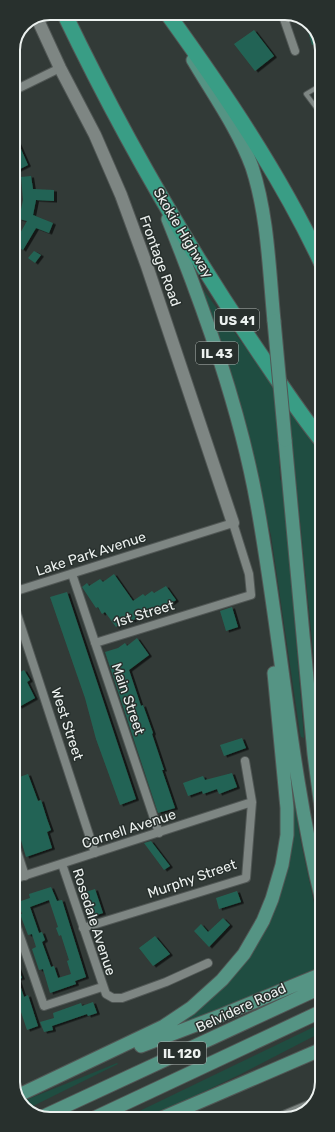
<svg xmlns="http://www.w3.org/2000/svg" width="335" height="1132" viewBox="0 0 335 1132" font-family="Rubik,sans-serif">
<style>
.green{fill:#1f4d41}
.building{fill:#246454;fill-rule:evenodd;filter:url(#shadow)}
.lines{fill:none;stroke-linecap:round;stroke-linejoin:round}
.lane-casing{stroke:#515755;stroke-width:6}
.street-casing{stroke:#515755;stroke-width:10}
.secondary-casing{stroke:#515755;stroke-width:14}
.primary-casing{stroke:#515755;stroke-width:15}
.highway-casing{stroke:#515755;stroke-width:17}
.lane{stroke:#7e8683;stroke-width:4}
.street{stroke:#7e8683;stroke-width:8}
.secondary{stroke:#7e8683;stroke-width:12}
.primary{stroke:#559484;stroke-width:13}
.highway{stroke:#399d85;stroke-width:15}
.primary-bridge-casing{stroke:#515755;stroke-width:15;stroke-linecap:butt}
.primary-bridge{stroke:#559484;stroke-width:13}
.labels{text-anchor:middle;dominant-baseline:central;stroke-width:3;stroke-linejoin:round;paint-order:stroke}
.shield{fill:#28302d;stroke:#b1b7b5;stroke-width:1}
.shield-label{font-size:13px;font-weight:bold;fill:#ecf1ef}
.street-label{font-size:14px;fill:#ecf1ef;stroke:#28302d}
.rim{fill:none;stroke:#ecf1ef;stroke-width:2}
</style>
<defs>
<filter id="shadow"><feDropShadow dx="3" dy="1.5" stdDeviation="0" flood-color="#0009"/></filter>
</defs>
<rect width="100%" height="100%" fill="#323a37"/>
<path class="green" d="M202 288 322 452V740L293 450 278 431 280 480 283 481 304 738 301 737 300 733 271 535 204 303Z
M289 770 301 843 322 939V966L171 1029 204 1004 275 901Z
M322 1023V1032L241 1074 147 1119H123Z
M117 1063 118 1064 25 1110 21 1102Z"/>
<path class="building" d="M305 20 310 22 321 42 312 45Z
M254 30 274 56 255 71 234 44Z
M13 131 28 165 18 170 13 159Z
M31 176 33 189 54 190V201L36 200 33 215 53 223 49 233 36 228 23 250 14 244 27 221 19 219 23 200 21 177Z
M34 251 41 255 35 263 28 258Z
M114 574 133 601 143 594 145 596 152 591 154 593 166 586 176 600 160 612 157 608 148 615 146 613 132 621 129 617 116 627 105 612 102 614 98 607 96 608 82 587 87 583 89 586 100 579 103 582Z
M67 592 136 799 120 805 96 739 85 698 50 597Z
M232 607 238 627 226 631 220 611Z
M137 638 149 655 129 670 141 706 143 705 153 733 152 734 164 770H162L175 808 158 813 105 652 118 648 125 643 127 646Z
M24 670 30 680 27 682 35 698 19 707 13 696V676Z
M242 738 246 748 224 756 220 745Z
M232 773 237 787 219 794 217 789 203 794 202 791 188 796 183 783 203 776 205 780Z
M28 774 38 801 41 800 47 819 51 830 47 832 52 848 26 857 14 817V779Z
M151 841 170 866 164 870 144 843Z
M51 887 57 901 62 900 86 977 75 981 76 984 50 993 43 969 39 970 32 949 36 947 32 934 28 935 20 914H22L18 902 30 898 29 894ZM49 900 58 927 56 928 59 936 61 935 69 960 67 961 71 974 58 978 54 966 51 967 42 942 45 940 42 932 39 933 30 907Z
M95 889 103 913 94 916 86 892Z
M237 891 241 902 219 909 216 898Z
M223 918 230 925 209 947 194 931 201 924 208 932Z
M155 936 170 954 153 966 139 948Z
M14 957 22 978 18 979 24 997 28 995 38 1026 27 1030 15 994 14 995Z
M93 1002 97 1013 88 1016 87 1014 52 1026 53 1030 44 1032 40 1022 54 1018 53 1013 81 1003 82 1006Z"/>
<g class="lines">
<defs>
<path id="lane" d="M321 85 306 94 321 114
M271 1118 307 1103 313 1106"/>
<path id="street" d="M282 13 295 51
M13 91 60 68
M72 574 159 833
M13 592 233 523 249 574 251 595 95 643
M13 602 95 853
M14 842 25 876
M62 864 106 994 113 998H122L166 982 208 963
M14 879 252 802
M14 919 44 1006 102 987
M83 928 246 878 252 802 245 761"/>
<path id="secondary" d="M37 18 60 68 95 135 121 195 147 266 233 523"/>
<path id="primary" d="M193 60C213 94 238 129 252 167 268 216 269 269 274 321
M168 219C204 309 240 409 257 504 281 636 290 771 322 901
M285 440 314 754 322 815
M141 1046 222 1015 322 974
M17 1096 164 1026 191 1008 222 980 244 954 263 921 272 899 282 865 287 835V808L274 673
M42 1117 322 987
M162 1118 322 1049
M92 1119 322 1011"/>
<path id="highway" d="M64 13C121 132 186 246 260 354 280 383 299 413 322 441
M167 13C224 92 279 173 321 262"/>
</defs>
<use href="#lane" class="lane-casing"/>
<use href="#street" class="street-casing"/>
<use href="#secondary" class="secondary-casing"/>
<use href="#primary" class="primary-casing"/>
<use href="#highway" class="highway-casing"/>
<use href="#lane" class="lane"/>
<use href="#street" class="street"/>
<use href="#secondary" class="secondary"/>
<use href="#primary" class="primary"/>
<use href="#highway" class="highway"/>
<defs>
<path id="primary-bridge" d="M274 321 285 440"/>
</defs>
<use href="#primary-bridge" class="primary-bridge-casing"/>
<use href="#primary-bridge" class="primary-bridge"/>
</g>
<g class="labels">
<g class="shield">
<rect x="215" y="309" width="44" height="22" rx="3"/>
<rect x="196" y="342" width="42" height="22" rx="3"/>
<rect x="158" y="1042" width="48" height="22" rx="3"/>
</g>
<g class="shield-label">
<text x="237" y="320">US 41</text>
<text x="217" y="353">IL 43</text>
<text x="182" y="1053">IL 120</text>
</g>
<g class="street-label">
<text transform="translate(183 233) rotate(59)">Skokie Highway</text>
<text transform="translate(160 261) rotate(70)">Frontage Road</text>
<text transform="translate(91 554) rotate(-18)">Lake Park Avenue</text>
<text transform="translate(144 614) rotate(-17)">1st Street</text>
<text transform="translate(128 699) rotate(71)">Main Street</text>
<text transform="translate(67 724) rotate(72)">West Street</text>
<text transform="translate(129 829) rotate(-18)">Cornell Avenue</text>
<text transform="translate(192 879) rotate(-19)">Murphy Street</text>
<text transform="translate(94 922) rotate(72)">Rosedale Avenue</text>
<text transform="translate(241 1008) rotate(-25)">Belvidere Road</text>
</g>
</g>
<path d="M0 0H335V1132H0ZM50 20H285A30 30 0 0 1 315 50V1082A30 30 0 0 1 285 1112H50A30 30 0 0 1 20 1082V50A30 30 0 0 1 50 20Z" fill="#28302d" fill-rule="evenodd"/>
<path class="rim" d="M50 20H285A30 30 0 0 1 315 50V1082A30 30 0 0 1 285 1112H50A30 30 0 0 1 20 1082V50A30 30 0 0 1 50 20Z"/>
</svg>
